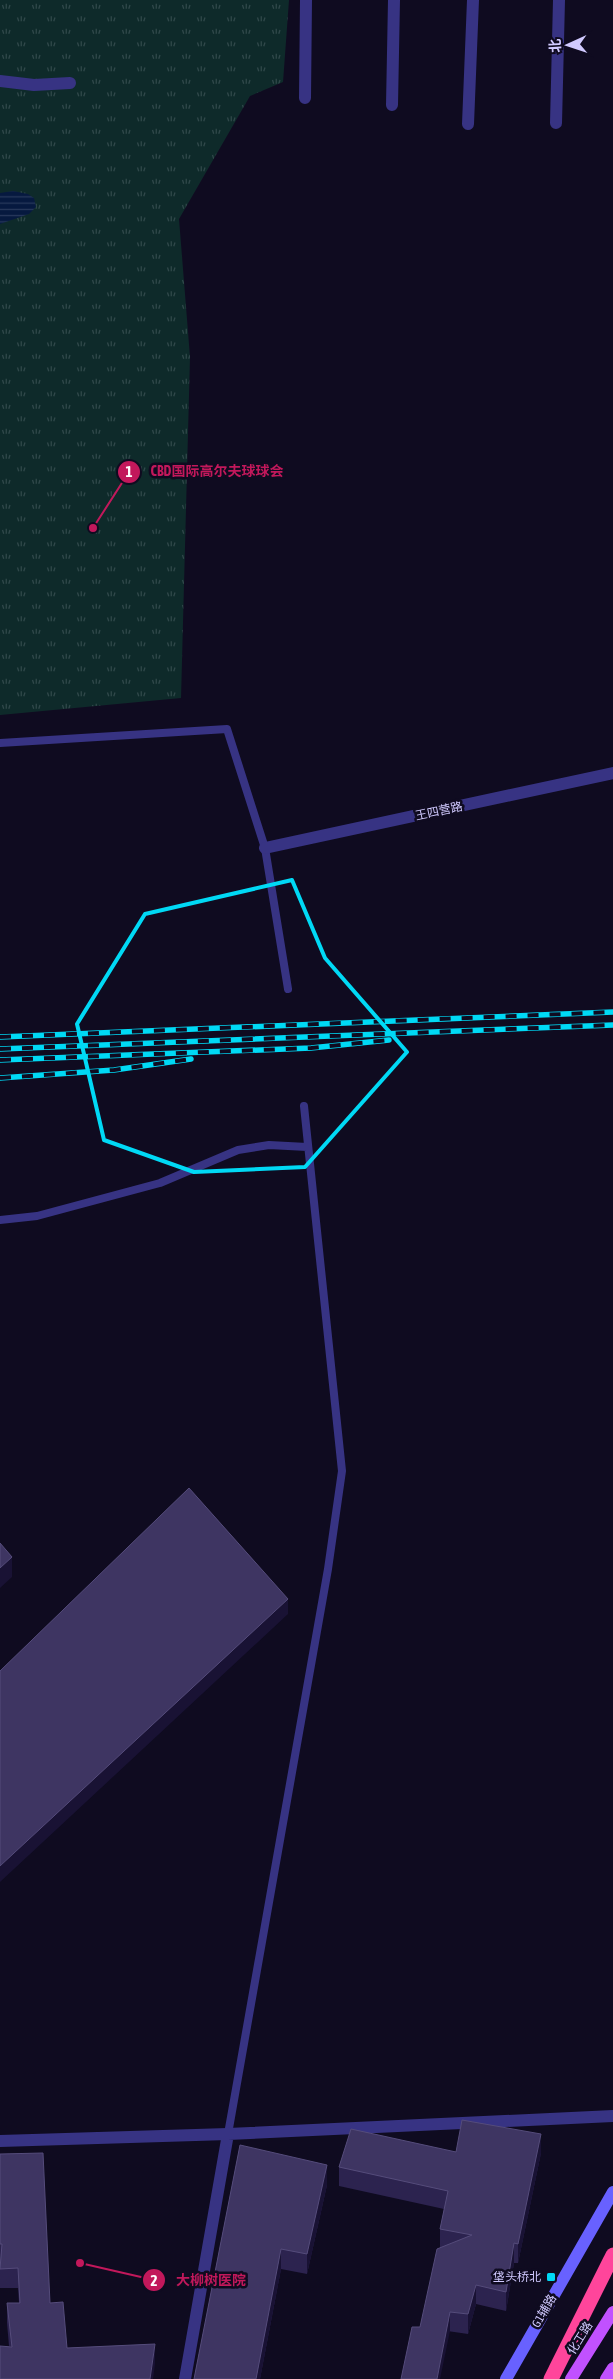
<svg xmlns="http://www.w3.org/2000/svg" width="613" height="2379" viewBox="0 0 613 2379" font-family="'Asap Condensed','Noto Sans SC',sans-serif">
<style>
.grass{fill:url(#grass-tufts)}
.water{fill:url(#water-rules)}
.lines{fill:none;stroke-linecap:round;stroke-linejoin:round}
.service{stroke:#373383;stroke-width:8}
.minor{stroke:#373383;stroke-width:12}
.secondary{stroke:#6861ff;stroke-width:12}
.primary{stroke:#c151ff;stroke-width:12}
.motorway{stroke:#ff459b;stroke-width:15}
.rail-casing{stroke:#00d9f5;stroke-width:5.5}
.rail{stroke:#0f0b20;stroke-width:4;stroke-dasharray:11;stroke-linecap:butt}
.wall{fill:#2c234f}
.shaded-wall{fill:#191234}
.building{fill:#3e3562;stroke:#554c7b}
.marked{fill:none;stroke:#00d9f5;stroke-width:4;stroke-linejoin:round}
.poi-dot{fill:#00d9f5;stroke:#0f0b20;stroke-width:2}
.labels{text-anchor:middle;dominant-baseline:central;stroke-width:5;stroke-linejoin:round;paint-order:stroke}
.street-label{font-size:12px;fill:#d1caff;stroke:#0f0b20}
.poi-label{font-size:12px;fill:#d1caff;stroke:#0f0b20;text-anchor:end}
.leader{fill:none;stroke:#c2185b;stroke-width:2}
.callout-dot{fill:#c2185b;stroke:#0f0b20;stroke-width:2}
.mark-label{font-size:15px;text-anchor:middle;font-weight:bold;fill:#fff}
.callout-label{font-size:14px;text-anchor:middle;font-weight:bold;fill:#c2185b;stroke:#0f0b20;stroke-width:5;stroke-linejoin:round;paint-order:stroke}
</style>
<defs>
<pattern id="grass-tufts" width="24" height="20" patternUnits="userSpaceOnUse" patternTransform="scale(1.25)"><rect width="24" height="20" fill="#0e2a2a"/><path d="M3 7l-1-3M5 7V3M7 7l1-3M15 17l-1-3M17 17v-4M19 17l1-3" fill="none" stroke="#30484a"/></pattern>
<pattern id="water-rules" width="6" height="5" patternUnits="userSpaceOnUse" patternTransform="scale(1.25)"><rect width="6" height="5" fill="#06193f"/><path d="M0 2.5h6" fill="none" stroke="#29395c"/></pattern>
</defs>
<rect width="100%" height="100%" fill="#0f0b20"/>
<path class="grass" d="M0 0H289L283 82 250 96 179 219 190 357 181 698 0 715Z"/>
<path class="water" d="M13 191 28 194 34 198 36 207 29 214 0 224V193Z"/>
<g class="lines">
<path class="service" d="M0 743 227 729 265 848 288 989
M0 1220 37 1216 160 1183 238 1150 269 1145 307 1147
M228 2134 328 1569 342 1471 304 1106"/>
<path class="minor" d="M0 81 34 85 70 83
M305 98 306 0
M392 105 394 0
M556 123 559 0
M468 124 473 0
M265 848 613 773
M0 2141 228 2134 613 2116
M185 2379 228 2134"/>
<path class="secondary" d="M506 2379 613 2192"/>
<path class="primary" d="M571 2379 613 2312
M606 2379 613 2368"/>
<path class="motorway" d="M551 2379 613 2255"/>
<defs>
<path id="rail" d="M0 1037 613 1012
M0 1049 613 1025
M0 1060 311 1048 389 1040
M0 1078 114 1070 191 1059"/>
</defs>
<use href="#rail" class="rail-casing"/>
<use href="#rail" class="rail"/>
</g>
<path class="wall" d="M240 2145 327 2185 307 2274 281 2269 260 2379H194Z
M456 2152 541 2153 518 2263H514L506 2311 476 2304 468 2334 420 2327 440 2248V2229L444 2209 339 2186V2167Z
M0 2154 50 2303 67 2348 155 2364 9 2346 7 2323V2303H19L18 2288H0Z"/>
<path class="shaded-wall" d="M12 1557V1577L0 1588V1568Z
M288 1599V1614L0 1882V1866Z
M541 2134V2153L518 2263V2244Z
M327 2165V2185L307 2274V2254Z
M514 2243V2263L506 2311V2292Z
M281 2249V2269L260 2379H256Z
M476 2285V2304L468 2334V2314Z
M450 2312V2331L440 2379H437Z
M155 2344V2364L153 2379H150Z"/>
<path class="building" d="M189 1488 288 1599 0 1866V1671Z
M0 1543 12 1557 0 1568Z
M462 2120 541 2134 518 2244 514 2243 506 2292 476 2285 468 2314 450 2312 437 2379H401L412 2327H420L437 2249 472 2235 440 2229 448 2191 339 2167 351 2129 456 2152Z
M240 2145 327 2165 307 2254 281 2249 256 2379H194Z
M43 2153 50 2303 63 2302 67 2348 155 2344 150 2379H0V2346L12 2347 7 2303H20L18 2268 0 2269 2 2244H0V2154Z"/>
<path class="marked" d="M292 880 325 958 407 1052 305 1167 194 1172 104 1140 77 1024 145 914Z"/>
<rect class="poi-dot" x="546" y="2272" width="10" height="10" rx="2.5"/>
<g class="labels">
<g class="street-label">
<text transform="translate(439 811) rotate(-12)">王四营路</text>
<text transform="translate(544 2311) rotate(-60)">G1辅路</text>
<text transform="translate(580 2338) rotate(-58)">化工路</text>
</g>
<g class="poi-label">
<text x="541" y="2277">垡头桥北</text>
</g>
</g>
<path class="leader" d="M93 528L129 472M80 2263L154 2280"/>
<g class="callout-dot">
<circle cx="93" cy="528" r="5"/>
<circle cx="80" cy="2263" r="5"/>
<circle cx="129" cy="472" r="12"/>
<circle cx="154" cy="2280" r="12"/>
</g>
<g class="mark-label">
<text x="129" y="477">1</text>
<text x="154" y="2286">2</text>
</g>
<g class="callout-label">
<text x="217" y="476">CBD国际高尔夫球球会</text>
<text x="211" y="2285">大柳树医院</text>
</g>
<g transform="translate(568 45) rotate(267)" stroke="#0f0b20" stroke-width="4" paint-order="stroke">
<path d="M0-4L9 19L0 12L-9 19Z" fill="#d1caff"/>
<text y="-8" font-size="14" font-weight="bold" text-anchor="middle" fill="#d1caff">北</text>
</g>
</svg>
